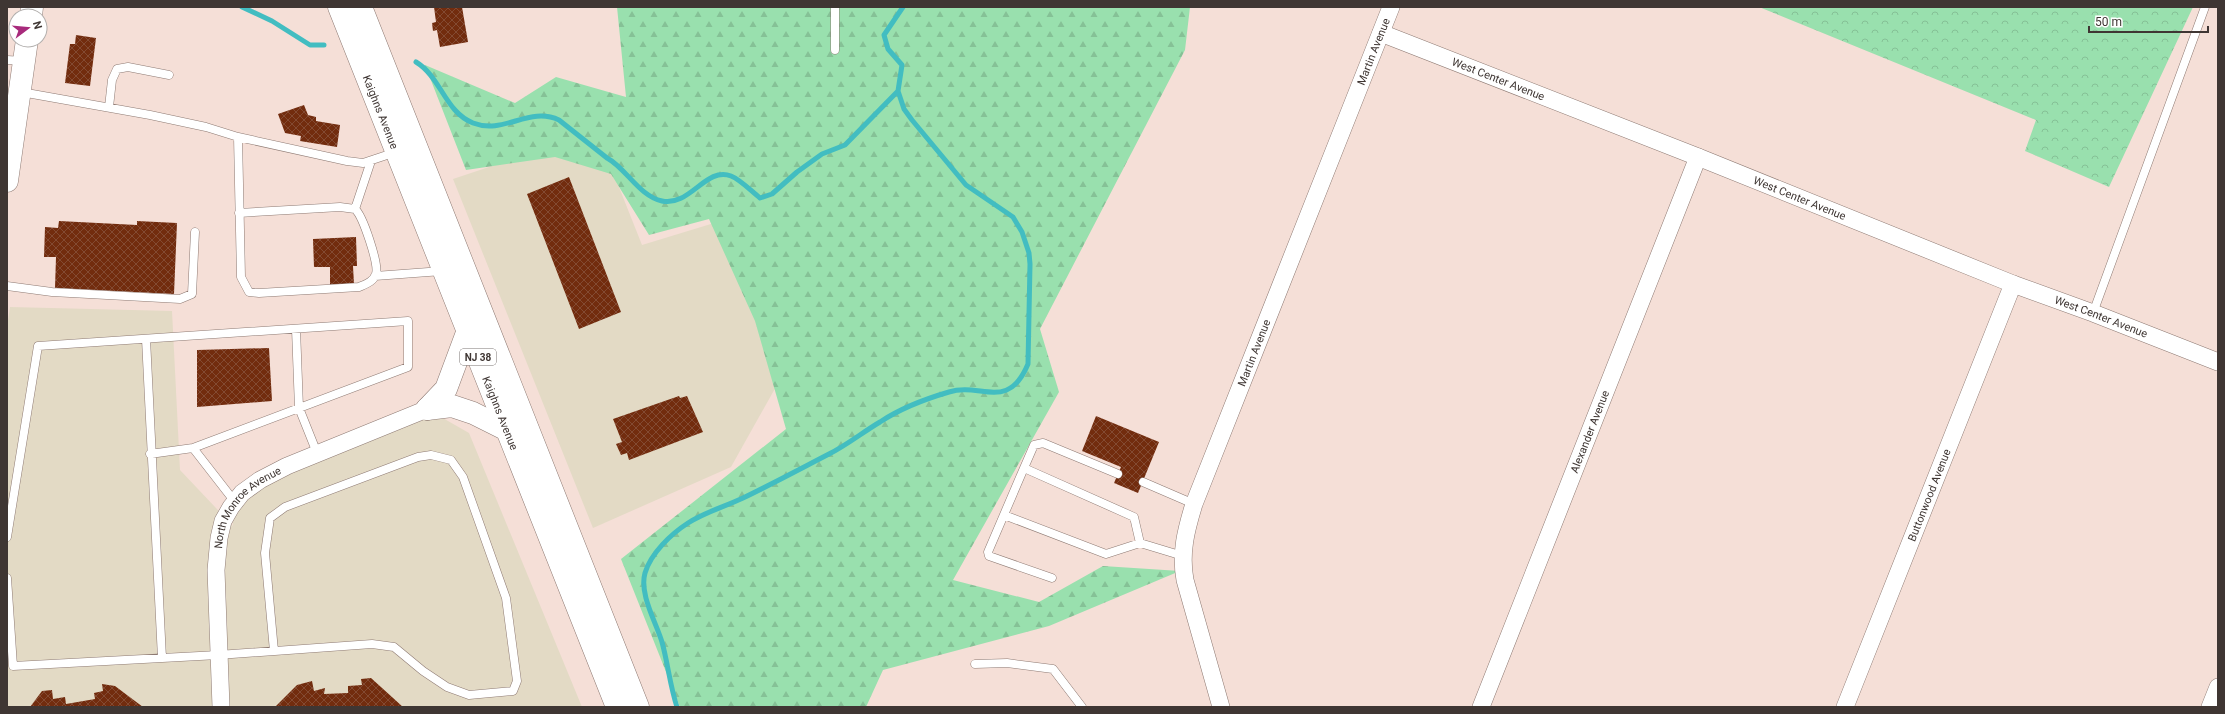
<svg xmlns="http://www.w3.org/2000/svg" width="2225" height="714" viewBox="0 0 2225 714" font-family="Roboto,sans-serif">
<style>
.commercial{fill:#e3dac5}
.forest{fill:url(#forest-firs)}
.park{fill:url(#park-crowns)}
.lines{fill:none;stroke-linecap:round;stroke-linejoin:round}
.stream{stroke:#42bdc1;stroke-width:5}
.building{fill:url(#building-cross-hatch)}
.service-casing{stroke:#8e7a73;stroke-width:9}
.minor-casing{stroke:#8e7a73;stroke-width:18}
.primary-casing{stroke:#8e7a73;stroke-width:23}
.trunk-casing{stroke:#8e7a73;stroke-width:23}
.service{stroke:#fff;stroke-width:8}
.minor{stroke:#fff;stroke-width:17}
.primary{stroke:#fff;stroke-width:22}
.trunk{stroke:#fff;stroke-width:22}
.labels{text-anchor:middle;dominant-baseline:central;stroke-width:4;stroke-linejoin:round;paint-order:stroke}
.shield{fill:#fff;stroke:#797270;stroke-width:1}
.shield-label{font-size:10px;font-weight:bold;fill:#3f3633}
.street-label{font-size:11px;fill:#3f3633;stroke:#fff}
</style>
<defs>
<pattern id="forest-firs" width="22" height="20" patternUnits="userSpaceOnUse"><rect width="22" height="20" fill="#99e0ae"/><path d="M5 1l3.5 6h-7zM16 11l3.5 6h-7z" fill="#85c196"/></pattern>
<pattern id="park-crowns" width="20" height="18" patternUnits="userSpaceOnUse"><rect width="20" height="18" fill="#99e0ae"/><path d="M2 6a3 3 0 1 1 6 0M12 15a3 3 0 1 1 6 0" fill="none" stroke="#85c196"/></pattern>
<pattern id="building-cross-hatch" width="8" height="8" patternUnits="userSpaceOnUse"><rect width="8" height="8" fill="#722c0e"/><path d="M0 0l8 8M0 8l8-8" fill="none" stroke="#834a32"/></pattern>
</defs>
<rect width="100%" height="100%" fill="#f5dfd7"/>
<path class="commercial" d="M549 147 611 167 642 245 724 220 782 376 731 467 593 528 453 179Z
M10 307 172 311 180 470 233 526 231 507 242 493 427 409 469 433 582 707H7V327Z"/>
<path class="forest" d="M617 7H1190L1185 50 1040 329 1059 392 953 580 1039 602 1103 566 1180 571 1049 626 883 670 866 707H680L621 559 786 429 755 321 709 219 649 235 611 174 555 157 466 170 425 65 515 103 556 77 626 97Z"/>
<path class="park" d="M1759 7H2193L2109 187 2025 151 2036 120Z"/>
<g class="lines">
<path class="stream" d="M242 7 272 21 310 45H324
M416 62C441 77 445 112 473 123 504 135 529 106 559 120L607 158C626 168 639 196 662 201 690 207 706 166 731 176 741 180 751 191 760 198L772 194 797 172 822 154 845 145 898 91
M677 707C670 686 668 664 662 642 656 622 639 594 645 573 651 553 671 534 688 523 705 512 724 507 743 498 772 484 800 469 829 454 847 445 863 432 880 422 901 408 925 399 949 392 981 382 1008 412 1028 364L1030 264 1029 253 1022 232 1013 217 966 185 912 120 904 109 898 91 902 65 888 49 884 35 903 7"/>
</g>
<path class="building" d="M434 7H462L468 42 440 47 437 30 433 31 432 23 436 22Z
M76 35 96 38 90 86 65 83 70 44H75Z
M304 105 308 115 316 117V121L340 125 337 147 300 141 301 136 285 133 278 114Z
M569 177 621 312 579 329 527 194Z
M59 221 137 225V221L177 223 174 294 55 288 56 257H44L45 227 58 228Z
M356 237 357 266H353L354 284 330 285V267H314L313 239Z
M269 348 272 401 197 407V350Z
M679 396 680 398 687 396 703 432 629 460 627 453 621 455 616 444 622 442 613 419Z
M1096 416 1159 442 1138 493 1114 483 1121 467 1082 451Z
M371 678 403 707H275L297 685 312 681 314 691 325 688 324 694 348 693V686L362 685 361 679Z
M102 684 115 686 143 707H30L42 691 52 690 53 699 65 697 66 704 95 699 94 693 103 691Z"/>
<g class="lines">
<defs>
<path id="service" d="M835 7V50
M7 60 24 61
M21 92 150 115 206 127 238 137 347 161 363 163 396 152
M109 107 112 80 117 69 128 67 169 75
M238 137 241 277 249 292 259 293 359 287C366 284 373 282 376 274 379 264 363 216 355 209L340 207 239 213
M355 209 371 161
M375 276 442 271
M7 286 52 292 180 299 192 294 195 232
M2093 313 2205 7
M296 329 299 408 317 453
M146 339 162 658
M150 454 193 448
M1024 468 1034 445 1043 443 1118 474
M1143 482 1194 504
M1004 515 1106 554 1140 543 1183 556
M7 537 38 346 408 321V367L193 448 235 502
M7 578 13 666 218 655 372 644 394 647 423 671 447 687 469 695 513 691 517 681 506 598 463 477 451 460 431 455 418 457 285 507 270 518 265 553 274 651
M1052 578 989 556 988 552 1024 468 1134 517 1140 543
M975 664 1007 663 1053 669 1082 707"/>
<g id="minor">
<path id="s1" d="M1381 33 1698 157 2013 284 2093 313 2218 362"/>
<path id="s2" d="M221 707 216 570 219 538 223 521 231 507 242 493 260 480 287 466 427 409"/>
<path id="s3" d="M1221 707 1185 580C1180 553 1186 530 1194 504L1391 7"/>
<path id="s4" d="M1481 707 1698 157"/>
<path id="s5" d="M1845 707 2013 284"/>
<path d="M2210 707 2218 687"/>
</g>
<path id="primary" d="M31 16 32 7
M7 181 27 40"/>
<g id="trunk">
<path id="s6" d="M339 7 617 707"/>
<path d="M361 7 638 707"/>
<path d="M427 409 446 389 468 330"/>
<path d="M427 409 452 406 473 413 507 430"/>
</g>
</defs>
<use href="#service" class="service-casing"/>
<use href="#minor" class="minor-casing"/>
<use href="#primary" class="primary-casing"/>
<use href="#trunk" class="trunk-casing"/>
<use href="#service" class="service"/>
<use href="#minor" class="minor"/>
<use href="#primary" class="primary"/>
<use href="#trunk" class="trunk"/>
</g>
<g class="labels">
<rect class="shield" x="460" y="349" width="36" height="16" rx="3"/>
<g class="shield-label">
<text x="478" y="357">NJ 38</text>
</g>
<g class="street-label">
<text stroke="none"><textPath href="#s3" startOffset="696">Martin Avenue</textPath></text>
<text stroke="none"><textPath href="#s1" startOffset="126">West Center Avenue</textPath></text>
<text stroke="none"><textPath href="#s6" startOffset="113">Kaighns Avenue</textPath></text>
<text stroke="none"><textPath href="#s1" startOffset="450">West Center Avenue</textPath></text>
<text stroke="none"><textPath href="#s1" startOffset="774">West Center Avenue</textPath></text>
<text stroke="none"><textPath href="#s3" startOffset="372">Martin Avenue</textPath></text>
<text stroke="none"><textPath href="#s6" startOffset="437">Kaighns Avenue</textPath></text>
<text stroke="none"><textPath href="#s4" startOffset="296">Alexander Avenue</textPath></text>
<text stroke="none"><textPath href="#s5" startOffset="228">Buttonwood Avenue</textPath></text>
<text stroke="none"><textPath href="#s2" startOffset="212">North Monroe Avenue</textPath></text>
</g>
</g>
<rect width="2225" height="714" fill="none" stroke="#3f3633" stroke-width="16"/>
<g transform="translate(28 28) rotate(74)"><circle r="19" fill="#ffffff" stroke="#b2afad"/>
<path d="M0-3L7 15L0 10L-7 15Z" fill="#a82a7c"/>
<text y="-6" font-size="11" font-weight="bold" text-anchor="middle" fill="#3f3633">N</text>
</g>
<path d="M2089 26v6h119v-6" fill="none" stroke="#3f3633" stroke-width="2"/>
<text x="2095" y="26" font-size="12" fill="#3f3633" stroke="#ffffff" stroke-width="3" paint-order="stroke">50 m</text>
</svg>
